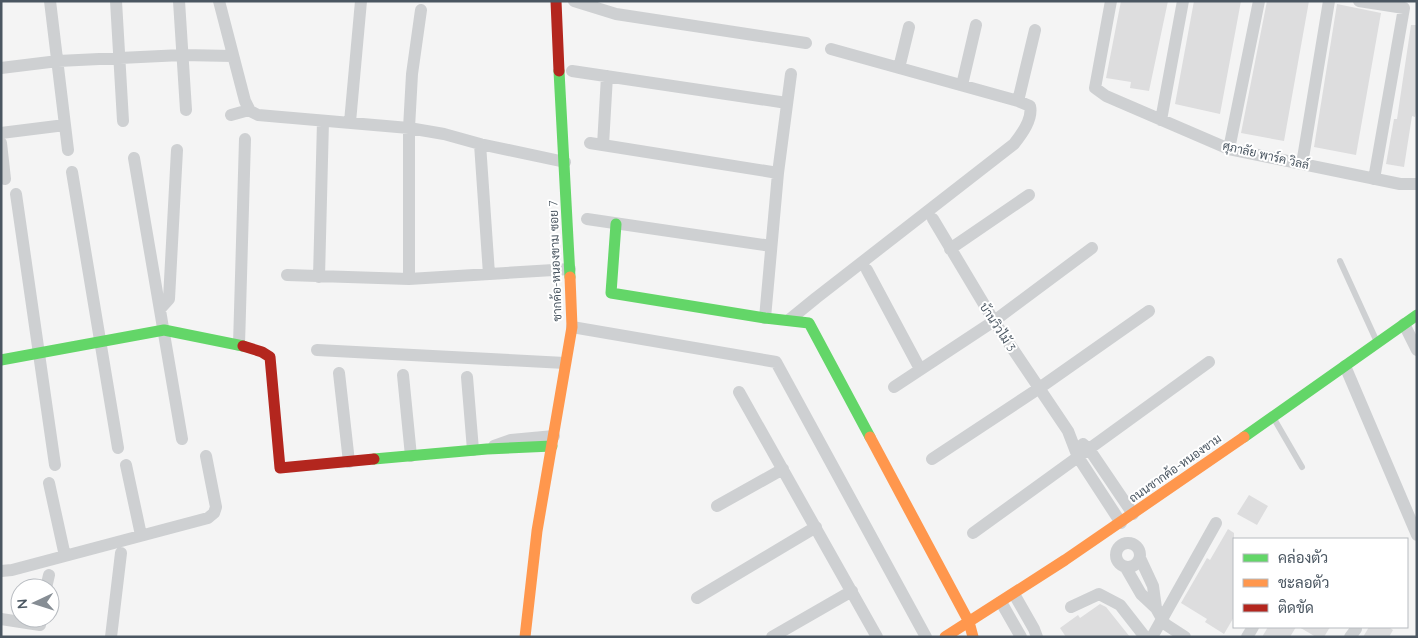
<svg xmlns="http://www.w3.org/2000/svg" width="1418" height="638" viewBox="0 0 1418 638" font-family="Quicksand,Sarabun,sans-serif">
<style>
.building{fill:#ddddde}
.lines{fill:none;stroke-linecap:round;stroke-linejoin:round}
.lane{stroke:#ced0d2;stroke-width:6}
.street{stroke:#ced0d2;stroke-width:12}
.fast{stroke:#63d668;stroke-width:11}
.slow{stroke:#ff974d;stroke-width:11}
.jam{stroke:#b3261e;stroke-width:11}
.labels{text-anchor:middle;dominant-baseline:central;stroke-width:4;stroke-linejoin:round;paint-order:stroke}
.street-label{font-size:12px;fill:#4a5661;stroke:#fff}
</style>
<rect width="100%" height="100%" fill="#f4f4f4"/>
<path class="building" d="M1121 1H1168L1149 91 1130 88 1131 82 1106 78Z
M1194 1H1241L1220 114 1175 104Z
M1267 1H1309L1284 141 1241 133Z
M1337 4 1381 13 1356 155 1314 147Z
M1411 25H1417V107L1415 117 1412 116 1404 167 1386 164 1394 119H1397Z
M1249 495 1268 506 1257 525 1237 514Z
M1228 529 1234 533V617L1224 634 1205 622 1207 619 1181 603 1207 558 1210 560Z
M1100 604 1106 607 1130 637H1066L1060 628 1078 615 1080 618Z
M1268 627H1296L1290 637H1262Z
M1299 627H1330L1324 637H1316Z
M1369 627H1389L1393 630 1389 637H1363Z"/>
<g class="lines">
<path class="lane" d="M1340 261 1377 342
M1273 417 1302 467"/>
<path class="street" d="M50 1 68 150
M116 1 123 121
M179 1 186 110
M219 1 245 101 250 111 258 115 409 128 444 134 480 144 565 162
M574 1 616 14 806 43
M1111 1 1095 88 1106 96 1229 149 1400 184H1417
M1359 1 1404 8 1374 179
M1 68 58 61 182 55 233 56
M899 68 909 27
M572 71 787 103
M962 85 976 25
M1018 101 1035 30
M231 115 249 110
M1161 120 1183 1
M350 122 361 1
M1 133 65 125
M1 143 5 179
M590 143 778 173
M480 144 489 274
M603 145 607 76
M1229 149 1259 1
M134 158 182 439
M1302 164 1329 1
M72 172 118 448
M16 194 55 465
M587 219 771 246
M933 219 994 321 1068 431 1078 457 1121 523
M950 249 1029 195
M867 270 920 369
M287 275 409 279 570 269
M319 277 323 121
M409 279V128L412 74 421 10
M160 309 169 299 177 150
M765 318 778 173 791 74
M789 320 816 298 1014 144C1022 134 1033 119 1030 106L1018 101 831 49
M1404 324 1417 350
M572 327 776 362 926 637
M239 345 245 139
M317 350 565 363
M1345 366 1417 535
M339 373 349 462
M403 375 411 456
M467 377 473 450
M894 387 994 321 1092 248
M739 392 877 637
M1083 444 1089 449 1133 514
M494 446 511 440 554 436
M932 459 1038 389 1149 311
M126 465 141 535
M49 483 65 556
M717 506 783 469
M973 533 1209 362
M1116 555a12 12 0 1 1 24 0a12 12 0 1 1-24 0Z
M1140 558 1153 586 1156 608
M1126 568 1141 594 1156 608 1165 624 1185 637
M1 571 12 570 208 518 214 513 216 507 206 456
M46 588 49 575
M1014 594 1034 629 1037 637
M697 598 816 527
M1001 602 1021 637
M1071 607 1099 594 1120 605 1145 637
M1 619 40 625
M111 637 121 553
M772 637 852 591
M1152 637 1216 523
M1247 637 1253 627
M1350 637 1356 629"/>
<path class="fast" d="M559 71 570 277
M616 224 611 293 765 318 809 323 870 437
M1 360 164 330 243 346
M1244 437 1417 315
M374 459 487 449 552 446"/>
<path class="slow" d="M870 437 969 622 973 637
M525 637 537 531 572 327 570 277
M945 637 1065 560 1244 437"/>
<path class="jam" d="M556 1 559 71
M243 346 262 352 270 357 280 468 374 459"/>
</g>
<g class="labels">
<g class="street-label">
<text transform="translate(1266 155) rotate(13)">ศุภาลัย พาร์ค วิลล์</text>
<text transform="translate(555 261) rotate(-92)">ชากค้อ-หนองขาม ซอย 7</text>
<text transform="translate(998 327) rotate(57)">บ้านวิวไม้ 3</text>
<text transform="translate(1175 468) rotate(-35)">ถนนชากค้อ-หนองขาม</text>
</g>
</g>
<rect width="1418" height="638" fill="none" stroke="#4a5661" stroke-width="5"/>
<rect x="1233" y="538" width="175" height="90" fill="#ffffff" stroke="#b7bbc0"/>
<rect x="1243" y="554" width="25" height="8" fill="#63d668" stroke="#b7bbc0"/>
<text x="1278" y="563" font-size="15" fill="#4a5661">คล่องตัว</text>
<rect x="1243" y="579" width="25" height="8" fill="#ff974d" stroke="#b7bbc0"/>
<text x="1278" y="588" font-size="15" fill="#4a5661">ชะลอตัว</text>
<rect x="1243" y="604" width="25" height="8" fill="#b3261e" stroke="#b7bbc0"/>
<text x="1278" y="613" font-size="15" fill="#4a5661">ติดขัด</text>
<g transform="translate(35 603) rotate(266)"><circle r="24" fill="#ffffff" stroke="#b7bbc0"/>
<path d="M0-4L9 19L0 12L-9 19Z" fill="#868d94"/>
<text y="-8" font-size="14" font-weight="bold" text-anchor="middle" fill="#4a5661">N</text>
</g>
</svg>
